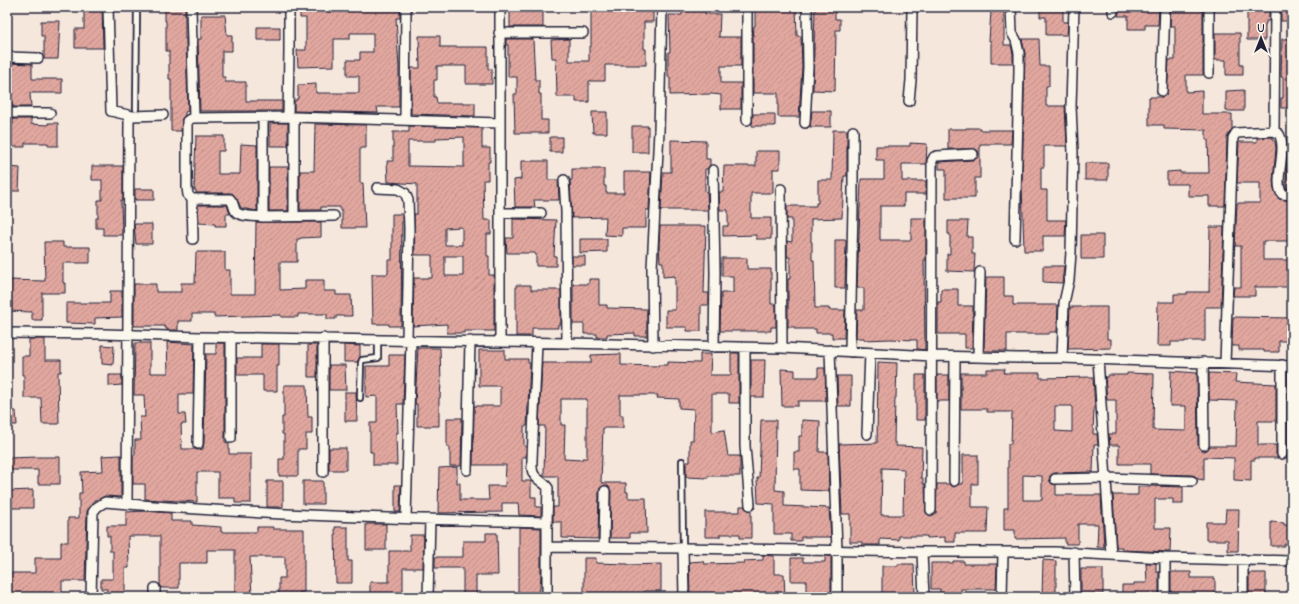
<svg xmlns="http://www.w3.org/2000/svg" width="1299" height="604" viewBox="0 0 1299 604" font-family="'Comic Neue',sans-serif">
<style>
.building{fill:url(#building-hatch);stroke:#22223b;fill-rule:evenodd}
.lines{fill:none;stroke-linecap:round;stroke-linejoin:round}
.lane-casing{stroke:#22223b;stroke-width:8}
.street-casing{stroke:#22223b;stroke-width:12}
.lane{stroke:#fbf7ec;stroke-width:4.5}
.street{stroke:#fbf7ec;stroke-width:9}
</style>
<defs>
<pattern id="building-hatch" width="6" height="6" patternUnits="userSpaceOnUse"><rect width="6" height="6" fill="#e1a79f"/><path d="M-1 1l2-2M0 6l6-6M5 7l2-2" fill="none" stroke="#c18f8a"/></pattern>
</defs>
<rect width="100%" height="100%" fill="#f6e7dd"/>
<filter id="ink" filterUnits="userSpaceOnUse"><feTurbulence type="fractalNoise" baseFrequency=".025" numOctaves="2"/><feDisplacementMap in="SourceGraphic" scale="8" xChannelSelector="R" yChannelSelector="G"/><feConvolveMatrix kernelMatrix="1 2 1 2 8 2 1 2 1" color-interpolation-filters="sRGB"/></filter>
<g filter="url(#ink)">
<path class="building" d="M84 7H102L103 48H75V29H84Z
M165 7H185V39H186L188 111 185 112V115L182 119 181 131H171V79H169V51H166V21H165Z
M300 7H400V18H396L399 68V107H377L378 113 294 111V101H296V99H298V85L316 84V93H359V76H347V60H360V52H373V33H350V39H334V66L298 67 297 50H306V18H300Z
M510 7H543V27H510Z
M591 7H653V22H644V49H646V65H605V81H589V102H576V97H557L556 58H552L551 40 569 39V61H589V47H591Z
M682 7H705V14H720L719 37H741V66H721V83H741V109H721V95L712 94 670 95V77H668V52H670L669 15H682Z
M755 7H796L797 36H801L802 67 799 117H778V93H753V37L754 26H755Z
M815 7H835V19H840V30H836L835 91 813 90Z
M1040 7H1063V22H1068L1067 35H1046V17H1040Z
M1119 7H1159L1158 25H1145V29H1128V16H1118Z
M1171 7H1203V75H1186V92L1202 91V114H1232V129L1227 138 1225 206H1209V196H1188V184H1167V172L1180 171V173H1209L1208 140H1206V130L1164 129V125H1149V97H1162L1167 94 1169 60H1175V26H1170Z
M1248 7H1268V9H1269V21H1266V24H1265V40H1247V9Z
M1281 9H1292V21H1281Z
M991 11H1004V45H1011L1013 54V63H991V41H989Z
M201 15H225L227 35H232V51H222V77H225V82H246V101H282V111H200L198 39H201Z
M41 21H60L58 59H44V36H41Z
M257 27H280V40H257Z
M1215 33H1240V65H1243V75H1226V60H1215Z
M419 36H440V47H488V69H492V84H466V66H437V80H434V97H436L437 103H475V116L411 114V68H420Z
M506 39H533L535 80H539V94H541V120H548V133H515L514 94H517V77H508V45H506Z
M1022 39H1039L1040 66H1049V86H1046V106H1065L1067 146H1044V167H1041V190H1047V220H1066L1065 236H1043V251H1024L1022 183 1025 53Z
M1282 39H1292V108H1281V98H1283V77H1281Z
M7 63 32 64V79H62V93H30L31 107H13V105H7Z
M1244 90V111H1226V91Z
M812 111H831V127H810Z
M592 112H607V133H593Z
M753 114H775V126H752Z
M13 119H31V124L48 125V123H58V146H48V143H25V147H7V127H10V124H13Z
M270 123H288V146H270Z
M315 124 366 125V148H360V183H363L365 228H342V211H340V207H321V210H300V171H314Z
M409 126 482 128V148H490V162H488V180H483L484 220H491V234H487V256H489V275H494V331H464V333H447V324L413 326 414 278H432V255H415L414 214H417V184L388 182 387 161H393V132H409ZM464 137V167L408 166V141H436V138ZM462 227V245H445V228ZM445 256H463V276H445Z
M632 126H648V152H632Z
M966 128H980V130H1012L1011 144H980V178H975V198H946V169H939V162L973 160 978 156V151L975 149H948V129H966Z
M833 130H847V176H844L842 218 811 219V242H812V260H814L815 308H829V310H845L844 338H832V333H816V329H795V327H788V279H790V257H787V241L792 242V219H787V206H816V203H818V180H832Z
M196 136H224V151H218V174H240L241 144 257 145V211L241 208 237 199 232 193H196V190H194Z
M550 137H562V152H550Z
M1272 137 1275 142 1276 148 1273 181 1274 189 1279 199 1292 201V241H1263V260H1289V287H1255V296H1233L1234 287H1241V246H1235L1237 203H1260V183H1237L1239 142H1257V138Z
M671 140 706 141V159H710V165L707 169H705V191L707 192 708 210H661L663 172H671Z
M910 143 927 144 926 164H902V181H926V194H904V206H880V240H911V218H926V260H924L925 350 917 349V340L890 339 864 340V338H856L857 310H864V288H857L861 179H884V160H876V146H910Z
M756 151H780V169H773V193H751V218H771V239H756V235L723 236V226H728V210H720L719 192H723L724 166H756Z
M1287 157H1292V189L1286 188V187Z
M521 161H548V180H558L559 200H534L535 207H515L514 180 521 179Z
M1085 163H1108V180H1085Z
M92 166H123V200H121L122 235H103V228H96V218H98V200H102V180H92Z
M7 167 20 168 19 191H7Z
M269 167H288V211H269Z
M572 169H604V186H606V193H624V172H651L649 210H646V228H622V236L605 235 606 217 572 218 570 180H572Z
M135 189H154V200H135Z
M198 205H227L230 214H226V226H215V224L199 223Z
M392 214H402L401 326H389V324H373L372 274H388V260H392Z
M513 219 556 220 554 256H556V266H536V254L534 253H507L506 238H513Z
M948 221H968L967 237H972V254H975L974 272 947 271V254H950V234H948Z
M256 222H321V237L300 238V239H297V262H280V290L305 289V280H324V291H336V295H351L352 316H336V319H327V314H298V317H281V315L214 317V314H192V321H178V330H167V328H165V326H134V284H156V292H181V283H195L196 252H225V270H230V294H255Z
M134 224H152V244H136Z
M660 226H706L704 293H709V305H701V331H687V327H666V310H675V276L663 277V262H660L659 245Z
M1210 227H1224L1221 307H1205V341H1185V342H1171V346H1157L1158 302H1174V294H1187V292H1209Z
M1081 235H1103V259H1081Z
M580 239H607V252L580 253Z
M835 240H846L845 288H835Z
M44 242H63V247H90V263H63V283H65V293H42V320H32V312L7 311V280L45 281Z
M572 256H585V265H572Z
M722 258H747V269H771V304H776V327H771V331H720L721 293H733V276H722Z
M1043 266H1064L1062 283 1043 282Z
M986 277H1004V296H1013V305H1058L1057 332H1050L1049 334H1007V351H985L984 348Z
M589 279H599V305H607V308L647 309V336H635V333L607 334V337H597V334H584V324H573V284H589Z
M516 285H531V290H561V324H558V328H532V336H516Z
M941 289H958V306H973L972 348H965V334H938V302H941Z
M110 291H122V317L95 318V324L66 323V303H110Z
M1070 307H1107V339H1111V348L1068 349Z
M1233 317 1292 318V341H1279V352H1264V350H1239V346H1232Z
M29 339H45V360H61V372H58L59 424H42L41 398H24V375H22V356H29Z
M167 342 194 344 193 394H179V414H185L186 424H181L182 449H194L198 450 203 449 204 442 206 354H216V343H225V442L229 444V454H251V503H235V498H218V472H197V502L145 499V484H133V455H135V440H141L140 417H145L144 395H134L135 343H150V373H168Z
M261 344H279V366H277V391H263V375H237V358H261Z
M102 345 114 346 113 365 102 364Z
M308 345H317V377H308Z
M344 345 360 346V357L357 362H344Z
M418 348H440L441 383 440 398H439V426H417V404H415Z
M479 350H505V359H528V363H530L527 426H524V446H526V457H522V481H531V497H536V507H541V516L519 515 518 503H502V512L438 513 439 468 457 467V483H460V500H489L488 486H505L506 465H473L474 406H500V386H479Z
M731 353H739V403H729V394H712V432L724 430 728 456H740V476H708V478L686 477V462H690V440H693L694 409 679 408V399L657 398 658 395H620V415H623V428H603L601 482 603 483H626V492H628V498H646L647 533H630V538H610L611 491 608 486 605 485 600 488 599 491 598 539 562 538V522H553V507H558V476H544L545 426H539L542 363H591V355L621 354V365L658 366V365H668V362L700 363V354H711L710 375H731ZM561 399H587V458H582V460L564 459 565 425H561Z
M389 355H405L403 404H397L398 433H396L397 465H373V452H370V423H377V396L366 397V366H389Z
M751 360H765L764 397H751Z
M878 362 897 363 896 398H895L894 443H896V446L922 447 921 478H923V484H925L926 513 931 516 936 513 937 484H949L954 487 959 484H963V455H978V484H972V507H988L987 533H955V542H945V537L927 538V536H899V540L880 539V545H862V542H850V514H842L839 444 877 443ZM882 468 904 469 903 515H881Z
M329 365H345L346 390H329Z
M818 368H825L826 401H798V406H782L781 369 795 370V377H818Z
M987 369H1005L1004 373H1040V378L1093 377 1095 407H1094L1093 434H1097L1098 445H1094L1093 472 1054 473 1050 476 1049 480 1052 484 1056 485V495H1101L1104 547H1097L1098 524H1078V544H1065V538L1015 539V530H1004V508H1008V444H1011L1012 412H987V409H961V373H987ZM1055 406H1072V432L1055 431ZM1023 475 1042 476V500H1023Z
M1171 371 1197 373 1198 445 1199 448 1204 451 1207 450 1210 446H1236L1237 401 1209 400V373L1236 374 1235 382 1276 384V421H1258V445H1276V454L1278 458H1255V460H1251V481L1234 480V458L1204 457V480L1198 479 1195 476 1192 475 1150 474V464H1119V445H1110L1109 434H1116V400H1107L1105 377H1108V375H1127V373L1154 374 1153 430 1186 431V406H1170Z
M109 375H122V385L109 386Z
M916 375H925V420H916Z
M937 375H949V401H937Z
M837 376H851V406H838Z
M284 385H307L308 417H312V434H306V449H298V476H279V459H284V434H282V417H284Z
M345 392H356L357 421H345Z
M1288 406H1292V424H1288Z
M7 411H16L17 425H7Z
M447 418H462L461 466H450V447H447Z
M761 420H776L775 490 784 491V506L829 508 831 537H801V541H791V534H774V504L758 503 757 478H759Z
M802 420 820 421 819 452H828L829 491 800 490V469H794V452H799V436H802Z
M1288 445H1292V458H1286L1288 454Z
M329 448H346V470H329Z
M121 455V497L105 496 97 500H94V502L87 511 85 581H62V597H8V573H35V558H61V542H68V518H79V493H82L81 472 103 471 102 456Z
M38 457H60V484H38V470H7V458Z
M267 481H283V507H267Z
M303 481H323V504H303Z
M395 485H401L400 512H395Z
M1150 486 1183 487V504H1173V499H1155V528H1171L1170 552 1122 550V547H1116L1113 495H1138V487H1150Z
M33 490V508H7V491Z
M740 506H744L747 510 751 511V538H740V534H720V537H705V512H740Z
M1226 509H1239L1238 551H1228V540H1206V522H1225Z
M145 511 171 513V521H192V525L221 527V532H257V527H273V529H304V592H300V597H279V578H285V557H250L252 597H235V550H207V563H179V588H161L160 584V536H128L129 568H125V597H107V589H101V579H113V551H110V536H107V526H126V512Z
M1271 522 1284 523V525H1292V544H1284V546H1271Z
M366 524H386V550H366Z
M335 527H348V561H352V583H336Z
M519 527 541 528V575L539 597H518V577H519Z
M486 533H497L498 575H476V597H463V568H435V557H463V541H486Z
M410 535H424L423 568H403V597H370V582H389V551H410Z
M763 555 774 556V574H784L785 597H732V594H701L702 597H690L689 562 703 561 704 564 744 563V561L763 560Z
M825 556H831V597H806V581H791V558H803V562H825Z
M584 558H596V563L628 564V565L661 564V591H644V597H629V594H593V597H584Z
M1043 560 1056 561V597H1042Z
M953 561H964V564H997L996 589H961V597H940V589H931V563H953Z
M1146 563H1156V572H1159V597H1122V585H1134V583H1147Z
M898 564H914L915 597H882V566H898Z
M1081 569H1103V594L1081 595Z
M1171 572H1191V578H1215V597H1171Z
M1249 573H1266V597H1249Z"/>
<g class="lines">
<defs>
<path id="lane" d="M136 109 137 7
M360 398 361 363 362 360 378 358V339
M682 461 683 548"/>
<path id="street" d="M108 7 111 111 132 116
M191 7 194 118
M500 7V342
M1011 7 1012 33 1016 40 1019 53V71L1015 239
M1113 7V12
M499 33H583
M7 57 38 58
M1209 73V7
M1162 91 1165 7
M909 101 911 80 912 7
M7 113H50
M288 117 289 50V7
M294 117V216
M263 118V217L334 216
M405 119 406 7
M747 120V7
M805 123 808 67 807 7
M1274 131 1275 7
M713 170 715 273 714 347
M564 180 566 211 567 343
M377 188 398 189 405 193 408 200 409 229 407 340
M781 189 782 348
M192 199 193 239
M500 213H541
M263 217C256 216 237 217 235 210 233 206 234 203 230 199H192L188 195 187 188V121L190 119 194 118 294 117 500 123
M7 333 104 334 200 337 567 343 782 348 933 356 1018 358H1062L1292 366
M323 338V472
M537 343 532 459C532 465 531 472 535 476 539 481 545 483 548 488L547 522V597
M653 346 652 268 659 131 662 7
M745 348V446L750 505
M830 350 837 551V597
M850 352 853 206V131
M978 357 980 272
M1062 358 1064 303 1069 280 1071 252 1073 153 1071 106 1074 7
M1098 359 1111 555
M1203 362 1204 445
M1225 363 1233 138 1236 133 1274 131 1279 134C1288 149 1273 182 1282 194L1292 195
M1282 365V454
M867 434 870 353
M231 438V337
M198 444 200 337
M467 470 470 341
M1055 479 1106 478 1192 481
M954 481 955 357
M127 504 129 121V118L132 116 163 115
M931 510 932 161 934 157 937 156 973 154
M406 518 411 340
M547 547 683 548 922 552H1055L1165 558 1292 561
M604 548 605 491
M683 548 684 597
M922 552 924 597
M1074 552 1075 597
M1165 558V597
M155 588V597
M91 597 93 512 97 507 105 502C252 515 399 519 547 522
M428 597 430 519
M1002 597 1003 553
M1243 597V559"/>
</defs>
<use href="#lane" class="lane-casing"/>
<use href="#street" class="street-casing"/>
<use href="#lane" class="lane"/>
<use href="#street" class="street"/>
</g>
</g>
<rect width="1299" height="604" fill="none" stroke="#fbf7ec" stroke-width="24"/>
<rect x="12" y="12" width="1275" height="580" fill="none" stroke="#22223b" stroke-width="1.5" filter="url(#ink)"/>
<g transform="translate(1261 38)" stroke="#fbf7ec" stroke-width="3" paint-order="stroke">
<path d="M0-3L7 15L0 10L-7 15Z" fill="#22223b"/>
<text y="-6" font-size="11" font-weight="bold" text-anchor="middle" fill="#22223b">U</text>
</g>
</svg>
